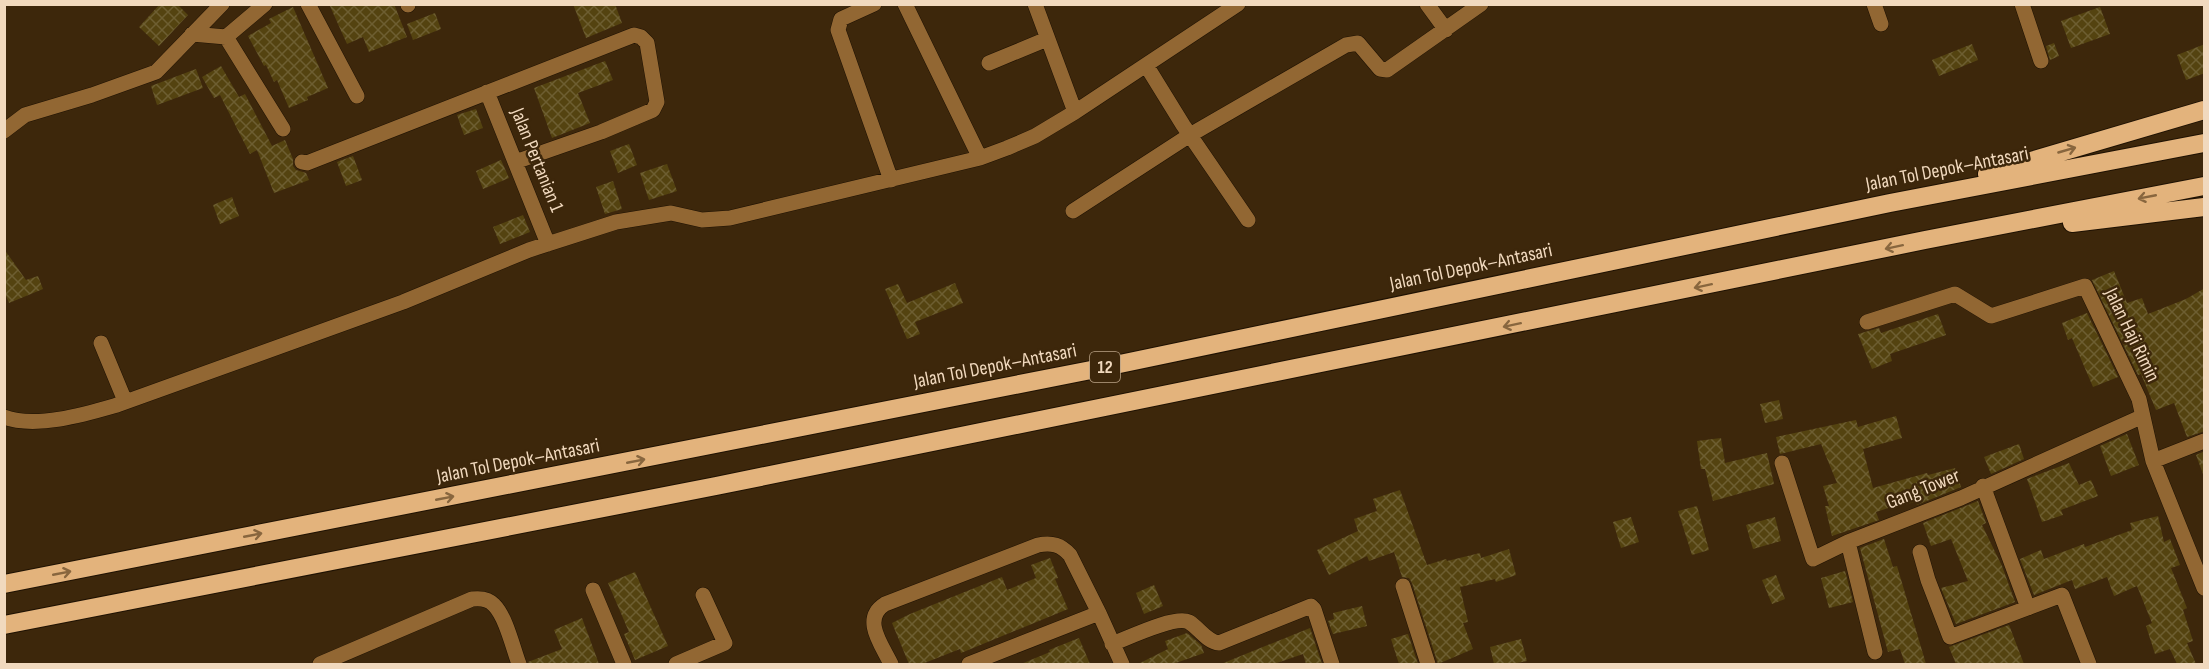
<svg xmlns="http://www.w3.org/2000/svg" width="2209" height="669" viewBox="0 0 2209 669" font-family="'Sofia Sans Condensed',sans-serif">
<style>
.building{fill:url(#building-cross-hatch)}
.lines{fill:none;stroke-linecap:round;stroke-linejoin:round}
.minor-casing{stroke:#1f1203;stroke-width:16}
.highway-casing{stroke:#1f1203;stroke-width:20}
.minor{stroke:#926733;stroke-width:15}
.highway{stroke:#e3b37c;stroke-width:18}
.oneway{stroke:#88663e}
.labels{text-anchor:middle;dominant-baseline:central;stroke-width:5;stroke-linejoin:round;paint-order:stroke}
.shield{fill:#3d270b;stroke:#bba488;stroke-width:1.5}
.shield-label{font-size:18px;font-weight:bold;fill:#f1d9be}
.street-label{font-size:20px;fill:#f1d9be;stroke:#3d270b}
</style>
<defs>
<pattern id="building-cross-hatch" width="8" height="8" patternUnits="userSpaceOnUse" patternTransform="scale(1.5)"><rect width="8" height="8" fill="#544310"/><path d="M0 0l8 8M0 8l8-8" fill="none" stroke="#6d5e31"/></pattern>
</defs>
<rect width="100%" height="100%" fill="#3d270b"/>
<path class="building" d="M160 4H177L188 15 159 46 139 27Z
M329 4H394L407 37 369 52 363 37 347 44Z
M573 4H615L622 23 586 38Z
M293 7 328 88 307 97 308 100 289 108 277 80 274 82 266 65 264 66 248 36 271 23 269 19Z
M2100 7 2110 34 2071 48 2061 21Z
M435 13 441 29 413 40 407 24Z
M2054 43 2059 56 2050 60 2046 46Z
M1972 44 1978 60 1939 76 1932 60Z
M2205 44V73L2186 80 2177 55Z
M605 61 613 80 578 93 590 123 552 138 534 88Z
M221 66 239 97 245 94 272 146 285 140 293 159V166L296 170 306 173 309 180 274 193 257 150 250 154 220 95 214 98 202 77Z
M196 69 203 88 157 105 151 86Z
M476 109 483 128 464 135 457 115Z
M629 144 637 165 618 173 610 151Z
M353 156 362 180 346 186 337 162Z
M501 160 509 178 483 189 476 171Z
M667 164 677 191 649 200 640 173Z
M613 181 622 209 605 214 596 187Z
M232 197 239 216 220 224 213 205Z
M523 215 530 232 500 244 493 227Z
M4 249 26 280 38 276 43 289 9 303 4 291Z
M2114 271 2127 303 2142 298 2148 314 2186 299 2205 288V431L2187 437 2174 403 2156 410 2141 374 2138 375 2092 280Z
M955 283 963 303 915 322 920 334 907 339 885 289 898 284 907 303Z
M2087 313 2118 377 2093 387 2072 338 2068 340 2062 323Z
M1938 314 1946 335 1890 354 1892 361 1872 369 1858 334 1879 328 1881 333Z
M1779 400 1783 419 1765 423 1760 404Z
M1896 416 1902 438 1863 449 1873 488 1927 473 1928 475 1955 468 1961 487 1917 505 1915 502 1904 505V503L1876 512 1879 520 1832 536 1825 506H1829L1823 486 1837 483 1821 444 1780 454 1776 437 1856 420 1858 427Z
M2127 434 2139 465 2111 476 2100 446Z
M1721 438 1725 463 1767 453 1774 484 1713 501 1705 469H1701L1697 441Z
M2019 444 2024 459 1991 474 1984 457Z
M2205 451V473L2203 474 2196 455Z
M2069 463 2079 485 2091 480 2098 496 2061 510 2063 515 2042 522 2027 479Z
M1400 490 1427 565 1446 559 1447 561 1480 553 1481 558 1509 549 1516 575 1496 582 1495 579 1460 587 1468 622 1463 623 1473 649 1438 664 1412 583 1409 578 1402 577 1394 552 1369 561 1367 556 1329 575 1317 550 1358 531 1354 519 1377 511 1373 499Z
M1978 501 1986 523 1982 525 2002 566 2015 602 1956 624 1941 588 1968 581 1951 539 1931 546 1923 523Z
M1697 506 1709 550 1692 555 1678 511Z
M2158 516 2164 542 2170 539 2180 565 2171 568 2187 608 2183 610 2193 641 2187 643 2196 664H2177L2170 649 2155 654 2146 626 2152 623 2137 586 2114 596 2107 577 2075 589 2072 580 2034 595 2020 559 2041 550 2044 559 2084 544 2085 547 2132 530 2130 523Z
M1631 517 1639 542 1621 548 1613 522Z
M1775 517 1781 541 1753 549 1746 525Z
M1884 539 1893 567 1897 566 1926 664H1905L1900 649 1888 652 1860 548Z
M1050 558 1058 578 1055 579 1068 609 961 653 960 649 922 664H909L892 623 910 614 1002 577 1007 590 1036 578 1031 565Z
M1845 571 1853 602 1829 608 1821 578Z
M635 572 668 646 635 660 624 634 629 632 608 583Z
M1776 575 1785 599 1772 604 1762 580Z
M1154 585 1163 606 1144 614 1136 593Z
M1362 606 1367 626 1333 634 1328 621 1334 619 1333 613Z
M582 618 599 664H529L528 662 562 649 554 630Z
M2009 625 2024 664H1956L1949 647Z
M1310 628 1322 664H1306L1303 654 1274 664H1221Z
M1187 633 1201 645 1204 653 1173 664H1138L1168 649 1165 641Z
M1408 634 1418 664H1399L1391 639Z
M1079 638 1090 664H1021L1050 652 1049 650Z
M1521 639 1527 661 1512 664H1494L1490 647Z"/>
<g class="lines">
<defs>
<path id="minor" d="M265 4 226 37 283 129
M308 4 357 96
M408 4V5
M874 4 841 19 838 30 891 180
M905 4 980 158
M1035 4 1075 112
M1427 4 1446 30
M1874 4 1881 24
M2022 4 2041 61
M192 34 226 37
M989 63 1047 39
M1146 65 1183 125 1248 220
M487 92 548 244
M4 131 25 115 92 95 156 72 222 4
M302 162 307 163 634 35 641 37 647 43 657 102 653 110 601 132 515 162
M1073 211 1190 135 1346 45 1358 43 1380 69 1387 70 1481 4
M1867 322 1955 294 1991 316 2085 286 2139 399 2153 461 2204 588
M101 343 125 401
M4 417C36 429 86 414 117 405L403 302 529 250 616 222 671 213 702 220 730 218 980 158 1007 148 1035 136 1075 112 1238 4
M2153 461 2204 441
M1782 463 1813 559 1848 542 1961 498 2141 417
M1983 486 2028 608
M1848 542 1875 652
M1920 552 1928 580 1950 637 2062 595 2089 664
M1403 586 1428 664
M593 590 624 664
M1112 644C1128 638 1175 615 1189 622 1199 628 1207 642 1219 643L1311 606 1314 609 1332 664
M320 664 472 599C480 598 488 598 494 605 506 617 513 648 519 664
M676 664 725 643 703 595
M891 664C882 645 861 619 885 604L1038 545C1052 542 1061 545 1070 555L1099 613 1122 664
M969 664 1099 613"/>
<path id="highway" d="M1987 174 2204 110
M2072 223 2204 207
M4 584 1091 370 1890 203 2204 143
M4 625 716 486 1925 240 2204 186"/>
</defs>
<use href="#minor" class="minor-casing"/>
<use href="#highway" class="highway-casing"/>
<use href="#minor" class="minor"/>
<use href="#highway" class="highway"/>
</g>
<defs><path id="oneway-shaft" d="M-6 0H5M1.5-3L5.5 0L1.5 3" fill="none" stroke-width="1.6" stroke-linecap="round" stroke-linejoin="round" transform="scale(1.5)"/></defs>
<g class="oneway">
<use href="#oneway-shaft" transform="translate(2067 150) rotate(-16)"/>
<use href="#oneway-shaft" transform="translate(2147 197) rotate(169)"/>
<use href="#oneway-shaft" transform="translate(1894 247) rotate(168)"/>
<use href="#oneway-shaft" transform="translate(1703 286) rotate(168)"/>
<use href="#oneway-shaft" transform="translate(1512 325) rotate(168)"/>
<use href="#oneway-shaft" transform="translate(636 461) rotate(-11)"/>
<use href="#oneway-shaft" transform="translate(445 498) rotate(-11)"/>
<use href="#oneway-shaft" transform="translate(253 535) rotate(-11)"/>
<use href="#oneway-shaft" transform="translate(62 573) rotate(-11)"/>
</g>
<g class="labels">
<rect class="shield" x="1090" y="352" width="30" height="30" rx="4.5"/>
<g class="shield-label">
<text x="1105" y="367">12</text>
</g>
<g class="street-label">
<text transform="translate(537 160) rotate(68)">Jalan Pertanian 1</text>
<text transform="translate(1947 169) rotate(-11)">Jalan Tol Depok–Antasari</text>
<text transform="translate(1471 267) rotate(-12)">Jalan Tol Depok–Antasari</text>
<text transform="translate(2132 335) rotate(64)">Jalan Haji Rimin</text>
<text transform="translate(995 366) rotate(-11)">Jalan Tol Depok–Antasari</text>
<text transform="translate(518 461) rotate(-11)">Jalan Tol Depok–Antasari</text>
<text transform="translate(1923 489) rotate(-22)">Gang Tower</text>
</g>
</g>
<rect width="2209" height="669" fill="none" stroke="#f1d9be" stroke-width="12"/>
</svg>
